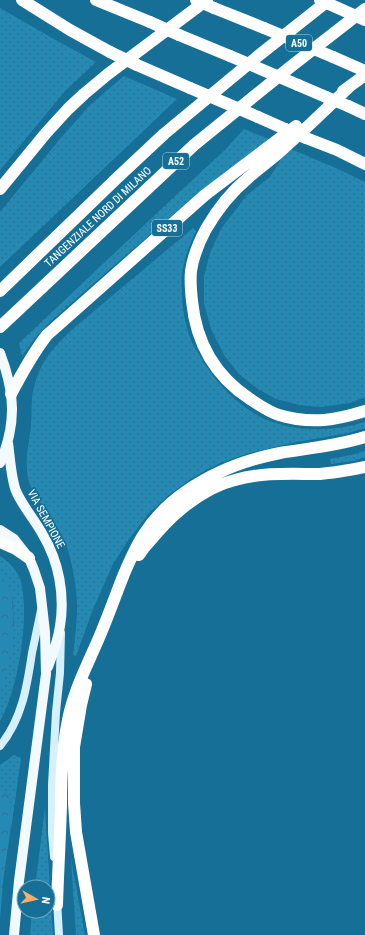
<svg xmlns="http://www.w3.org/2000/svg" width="365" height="935" viewBox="0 0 365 935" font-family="'Roboto Condensed',sans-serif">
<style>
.grass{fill:url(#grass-dots)}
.forest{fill:url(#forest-crowns)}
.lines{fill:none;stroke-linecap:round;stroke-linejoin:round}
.secondary{stroke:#d6f0fc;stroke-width:8}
.primary{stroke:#f2faff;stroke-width:10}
.highway{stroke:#fff;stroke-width:12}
.highway-bridge{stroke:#fff;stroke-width:12}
.labels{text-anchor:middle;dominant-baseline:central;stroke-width:3.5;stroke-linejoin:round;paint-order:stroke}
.shield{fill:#156f97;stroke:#b9d4e0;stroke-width:1}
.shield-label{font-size:10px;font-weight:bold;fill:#fff}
.street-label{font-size:11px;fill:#fff;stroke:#156f97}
</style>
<defs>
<pattern id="grass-dots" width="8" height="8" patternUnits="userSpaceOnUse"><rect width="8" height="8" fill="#258ab3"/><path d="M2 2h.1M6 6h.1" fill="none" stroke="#35718a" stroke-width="1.8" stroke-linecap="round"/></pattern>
<pattern id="forest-crowns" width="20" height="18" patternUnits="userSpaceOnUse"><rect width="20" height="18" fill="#258ab3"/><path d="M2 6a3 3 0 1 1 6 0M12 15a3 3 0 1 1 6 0" fill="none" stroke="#35718a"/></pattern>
</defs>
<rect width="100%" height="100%" fill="#156f97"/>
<path class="grass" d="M0 8 52 38 96 62 65 91 0 170Z
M124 76 177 99 0 267V212L60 139 90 105Z
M244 129 271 140 176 212 87 289 48 324 32 342 22 356 19 343 174 197 225 150Z
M291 149 338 169 365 182V397L350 403 321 407 299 405 276 399 258 389 239 374 224 355 211 329 204 303V276L210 253 221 229 247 195 270 177 281 159Z
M193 228 196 231C189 245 184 259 182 274 181 280 182 286 182 292 182 307 185 323 190 337 191 342 194 346 197 351 206 367 216 381 229 394 240 404 253 414 267 420 298 432 333 432 365 422V428L348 433 297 442 249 453 220 463 195 476 170 494 149 513 129 539 113 564 93 609 76 656 73 655C75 639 77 623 77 607 77 588 73 568 68 550 63 535 53 521 44 508 39 500 33 493 30 485 23 464 29 446 31 425 32 416 31 407 32 398 37 365 51 349 75 327Z
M365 451V457L354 461 331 464 330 459 351 455Z
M0 556C8 561 17 570 20 579 31 612 18 691 0 721V693L14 624 13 602 8 585 2 576 0 574Z
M14 755 21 758 11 830 10 802 8 794 3 792H0V765Z
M45 808 53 935H30L32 911H48V887H35Z
M71 859 85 935H76Z"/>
<path class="forest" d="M0 574C24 594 11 668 0 693Z
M0 792H3L8 794C15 818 8 844 5 868 2 885 2 901 0 918Z"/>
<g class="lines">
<path class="secondary" d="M0 746C22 719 27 687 32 653 35 639 38 625 41 610
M54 857 52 833V785L56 712 60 673 61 633
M57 900 59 935"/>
<path class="primary" d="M0 353C15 392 17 424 0 463
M8 443C10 457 11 478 16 491 23 507 35 520 43 535 59 562 65 595 60 626 58 640 53 654 48 667
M0 530 14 539 21 548 29 558 34 570 40 588 45 632 46 674 19 881 14 935"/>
<path class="highway" d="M22 0 70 30 110 52
M96 0 150 22
M214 8 264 28
M179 35 230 56
M333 57 365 71
M137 65 190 88
M298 85 326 97
M349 87C328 107 307 128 285 147 274 158 260 167 248 178 231 192 217 210 206 229 199 242 193 257 191 271 190 281 191 292 192 301 196 342 215 376 250 399 259 405 269 412 279 415 292 419 310 421 324 420 338 419 352 415 365 411
M343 91 365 75
M348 106 365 114
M258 117 285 129
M306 138 337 150 365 164
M0 189 46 133 68 109 84 94 108 74 207 0
M0 291 117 178 164 134 258 56 329 0
M0 327 194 145 289 68 365 9
M11 394C22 373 33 353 47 335L205 195 296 126
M0 542 16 549 29 558
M139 555C142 550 146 545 150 541 159 530 169 519 180 510 197 496 214 485 235 480 262 472 292 474 320 474 335 473 350 470 365 467
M86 684 81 705 74 747V803L76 832 94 935
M57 905C58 872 60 839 61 806 61 777 62 748 68 720 74 689 89 662 101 633 109 614 116 594 124 574 130 560 136 546 144 534 162 506 190 486 220 472 239 463 260 457 280 453 309 448 338 446 365 437"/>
<path class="highway-bridge" d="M196 0 214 8
M320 0 365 20
M150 22 179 35
M264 28 333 57
M110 52 137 65
M230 56 298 85
M190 88 258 117
M326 97 348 106
M285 129 306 138"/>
</g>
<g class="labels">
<g class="shield">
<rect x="286" y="35" width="26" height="16" rx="3"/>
<rect x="163" y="153" width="26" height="16" rx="3"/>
<rect x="152" y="220" width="30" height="16" rx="3"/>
</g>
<g class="shield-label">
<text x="299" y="43">A50</text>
<text x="176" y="161">A52</text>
<text x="167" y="228">SS33</text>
</g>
<g class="street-label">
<text transform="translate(98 217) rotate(-43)">TANGENZIALE NORD DI MILANO</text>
<text transform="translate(46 519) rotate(61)">VIA SEMPIONE</text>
</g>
</g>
<g transform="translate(36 899) rotate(98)"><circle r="19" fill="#156f97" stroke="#73a9c1"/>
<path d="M0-3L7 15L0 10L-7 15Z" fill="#ffac68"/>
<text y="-6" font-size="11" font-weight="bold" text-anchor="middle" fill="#ffffff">N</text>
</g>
</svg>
